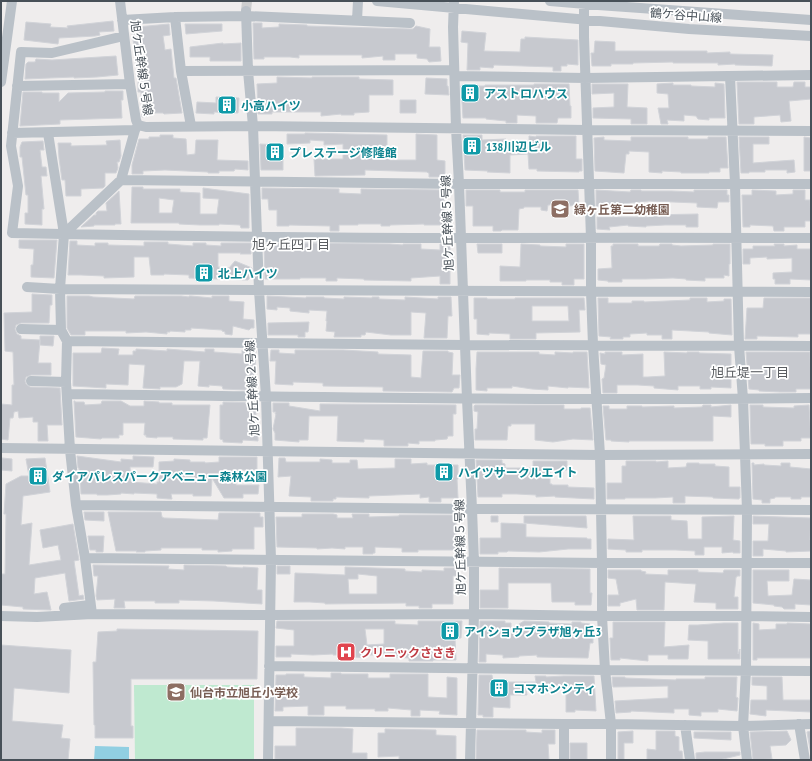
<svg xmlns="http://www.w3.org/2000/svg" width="812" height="761" viewBox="0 0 812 761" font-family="'PT Sans Narrow','Noto Sans JP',sans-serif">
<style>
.green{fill:#bfe9d0}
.water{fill:#91cfe2}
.building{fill:#c7c9cf;stroke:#d1d3d8;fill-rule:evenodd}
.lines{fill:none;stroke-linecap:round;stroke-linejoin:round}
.minor-tunnel{stroke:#cdcecf;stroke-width:10;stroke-dasharray:10 5;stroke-linecap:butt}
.minor{stroke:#bac1c8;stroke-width:10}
.labels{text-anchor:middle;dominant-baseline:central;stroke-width:3.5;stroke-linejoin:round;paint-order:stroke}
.street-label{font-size:12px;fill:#475058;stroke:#fff}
.culture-label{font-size:12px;font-weight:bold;fill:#0d838f;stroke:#fff;text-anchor:start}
.education-label{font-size:12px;font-weight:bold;fill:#785e54;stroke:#fff;text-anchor:start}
.health-label{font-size:12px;font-weight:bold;fill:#be3a42;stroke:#fff;text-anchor:start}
.neighbourhood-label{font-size:13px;fill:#5a5d61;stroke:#fff}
</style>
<rect width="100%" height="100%" fill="#efeded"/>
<path class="green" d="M134 685H254V760H135Z"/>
<path class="water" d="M95 746 129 747V760H94Z"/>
<path class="building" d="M113 21 114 31 99 32 100 35 95 36 59 38 58 44 24 40 26 22 51 24 50 27 68 28 67 26Z
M253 23H262V28L279 27V24L307 25V26L410 29H413L416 26 430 29 429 47H440L441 61 429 62 427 59 417 58V54H395V60H383V56L362 58V55H299V58L290 57H264V59H254Z
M169 24 170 35 163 36 165 50 171 49 174 78H176L182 113 164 114 163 113H149V116L142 117 141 92H138V83L145 67 137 68 132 32 138 31 137 27Z
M185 24H222V31L186 34Z
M462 31 486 33 484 51 520 52 521 39H525V37L578 40V65L567 64V66H561V71H553V67L494 65 493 68 480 67V70H467L468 43 461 42Z
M595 41 615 42V51H707V53L730 52V54L773 55 772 66 735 65V64L718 65V63H673V62L633 63V64H611V66H592L591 53H594Z
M223 43V44L241 43V61H210V57H190V47Z
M116 56 118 75 97 77 74 78V77L25 79 26 64 28 62H35L36 59 52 60Z
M277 77 312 78V77H359V79L393 80V95H369V112L354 113V115H341V114L321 116V112H272V114H258L257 84 277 83Z
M426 78 447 79V86H448L449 95 425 94Z
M737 82H777V87H793L794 82H805V87H811V99L789 101 791 121 781 122 780 115 754 117V124H739Z
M673 83V85H691V86L715 87V83L724 84 725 118H709V120L698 119 696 116 684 115V121L667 120 668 124H661L658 108H669L668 94 657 93V84Z
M534 84H569L570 106H571V118H558L557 123H536V116L517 115V123H506V121L486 119V118H463L461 86H485V85H534Z
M592 84H628L627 107 647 108V124H631V119L593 118V108L614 107V93L592 94Z
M105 91H123V100H121L122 118 60 120V124L20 126 23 92H42V93H59V102L68 93 105 92Z
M216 97 239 98 238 113 214 112V114L196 113 197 102 216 103Z
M400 100H416V113H400Z
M305 133 387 135V158H390V160H416V134L437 135V160L445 161V177H429V173H428L427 172 365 170V175L315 176 314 159H343V144L324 145V141L310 140V143L287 144V134H305Z
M160 135H173V138L186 139 187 155 195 154 196 140H218L217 160 248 161V170L235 169 234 171H219V173H208V172L165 170 143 171V174H132V165L139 139H149V137H160Z
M463 135H482V140L506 139V141H529V136L536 137V136H576V159H582V171H579V172L537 171V169H529L528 154 510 155V173L487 172 488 171 465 170Z
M604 137V140L631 141V137H688V139H708V137H726L728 168H720V172H709V173H681V172L662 171V173L649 172V152L629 151V154H626L624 173 595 171 594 138Z
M739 137H769V144H753V163L794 160 795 172 787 173V170H765V172H749V173H741Z
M804 137 811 138V171H804Z
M120 140 121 156 119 162H117L118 168 116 173H105V186L103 188 81 189V196H66L65 180H62L59 158 58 143H71V146L107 145 106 141Z
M43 141 44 150H40L42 167H46L47 176H41L44 209H42V225L25 224V213H28V195H26L22 157H20V147L22 142Z
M260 144 279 145V158H283V170H261Z
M132 187H143V189H180V192L200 193V214H217L219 199 203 198V188L249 194V228H241L240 225 219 224V225H200L179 224V223H131ZM159 198 174 200 172 213H159Z
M262 188 339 189V193L361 194V189L444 190V213H448V227H441V225H424V224L390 225V226H381V224H358V225H339V231H330V226L289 225V226H277V210H269L268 199H262Z
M466 190H500V192H525V190H578L579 205 569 206V204L548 205 547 211 541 210V207H524V208L519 209 518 230H502L501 231H493V226H473V206H466Z
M596 190 630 192 631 190H641V191H671L694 192V190H727V195H729V202H718L717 208 697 207V203L649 201 596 207Z
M752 190 776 191V195L793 194V190H805V200H810L811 221H805V227H784V231H774L773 226 750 225V227H743L742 195H752Z
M119 191 121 224H115V225H94V226L81 227 94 215H96V213L98 211H107L106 203Z
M698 214V227H686V225H665L646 226V227L628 226V225L609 227 610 230 597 229V217H649V215Z
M19 240H57L54 278 31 277V265H33L34 249 19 248Z
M70 241H77V245L95 246V243H108V245L144 246V242H168V244L193 246V243H206V245L221 246V243H251V254H240L241 253H218V267L229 268 235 261 252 268V275L248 280 189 278V275L164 274V275H151L149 257H134V277L104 278V276L81 275H68Z
M264 243 390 244 403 245V244H421V249L440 250V244H450V284H440V276L411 278V281L364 280V279L337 278V281H326V278H300V279H265Z
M477 244H502V253H478Z
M521 244 540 245V246L566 247V244H584V279H574V285H562V282H550V280H526V281H500V266L520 267Z
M613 244H638V246H659L660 244H672V245L681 246 713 245V244H730V264H729V276L724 275V278H705V281L686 280V279L673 278 645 279H622V282H608V281L598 280V269L612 268 611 246H613Z
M774 244H784V246L797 245V249H811V280L790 279V284H775V279H773V273L792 272V258L767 259V257L750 258V264H743V249H753V246H775Z
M32 294 52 295V305H50L49 323H21L16 325 15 329 17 334 21 336V339L40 340 38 363H51V375H31L26 377 25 381 26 384 30 387 60 388 62 425H47L48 441H38V422H33V417L19 418 18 411 14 412 13 418H10L8 440 1 439V404L12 405V385H14L13 352 5 351 4 313 32 312Z
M67 296H89L93 297 134 299 135 296H181L189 297V296H191L212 298V296H229V301L244 302 243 319 254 320V328H251L249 330 233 326 232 335 225 334V332L222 331V330L191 328V330H185V332L170 331V332H167V334L146 332 126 333V331H85V335H71L67 328Z
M267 296 306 298V297H324V298L344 299V297L372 298V297H379V299L405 300V297L438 299V297H451L452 316H448L447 338H424L426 313 411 312V335H391L366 332 365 335H361V337H334L335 332 326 331 327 321H326L327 311 309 310V313L290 311V308L277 307V310L267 309Z
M474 298H487V299H515V298H584L585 310H579L580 332 536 333V339H510V334L489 333V335L477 334V319H474ZM532 306H568L569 321H532Z
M598 298H608V303H632V301H644V302L690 300V298H707V302L724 301V299H731L732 335 709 333V332L672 330V339H662V335H647V333L630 334V337H623V339H610L611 337 599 336Z
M764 298H811V334H798V337L757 336V339H745L747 308H763Z
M309 322 308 332H305V337H298V335H268V323Z
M40 336H54L53 346 40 345Z
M102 348 119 349 118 355H133V351H136V349L167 351V349L205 352V349H214V352L242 354V350H256L254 387 246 386V390L223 389 222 386 209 385V387L198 386 200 361H184L182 384 176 387H160V389L143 388 145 365 129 364 128 385 106 384V388L73 386V353H101Z
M271 350H279V353L295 354V350H343L378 352V354L411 355V377L421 378 423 351H448V352L453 353 452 375H460L459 388H454L452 392 383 391V387L323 386V383L293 382V385L275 384 276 361H270Z
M477 352H539V354L555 355V352L573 353V352H587L589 388 568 387V388L548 386V390L532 389 512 386V388H487V391L476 390V369Z
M605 352H622V355L643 354V377H648L665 376 664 352 687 353V352H699V353L731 354V388L711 387V389H700V386H678V390L654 388V386L638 385H617V393H603L602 379 604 378 606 365 601 364 600 353 605 354Z
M746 352H810L811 389H796V392H780L759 391V390L749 389Z
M74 401H75V402H84L85 405 101 404 102 401H121L130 406H144V401L159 402V403H172V405H210L207 438H203V440L173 439V437H157V438L146 437V435H144L145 423H123V435H119V438H102L101 439 76 437Z
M223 402 259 403 258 413 256 412 255 429H258V441L243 440 242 443 223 442V440L220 439V405H223Z
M273 403H289V406L320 411V404L456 405V414H453V436H448L447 439 435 440V441H419V444L408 443V446H384V440L364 439V442L337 441 338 416H309L308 440H299V442L275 440V433L273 429 276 414H275L276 412H273Z
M475 405H564V409H581V408H590L593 440 573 439 553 442 535 440V424H511V426H508L507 440H475V429H477L478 412 474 411V406Z
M703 405H711V407L731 405V417L713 416V441H629V442L611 441V440H606L603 406H609V409H627V406H642V407L674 406V408L702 407Z
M750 405H763V407L794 408V406L809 405 811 438H801V441H783V446H765V444H751Z
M77 456 121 462V459L133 460V456L154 457 153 467H130L131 482 157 484V482H159V462L174 461V459L190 460V462H205V463L219 462V457H257V470H237L236 485H259L258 494H243V498H224L212 478 211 496H193V494H171L172 499H169L157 498V494L134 493V494L121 493V494L107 495H97V494H81L80 473 79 472V468H78Z
M2 458 12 459V471L1 470Z
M45 458 50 492 23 496 21 525 32 523 29 565 61 560 58 545 43 548 40 530 73 524 79 560 74 561 79 596 83 595 84 599 69 601 65 573 35 578 34 594 47 592 51 610 23 609V607L1 605V574H5L6 514H4L6 484 21 476H29L26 459Z
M279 458H285L286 462H320V459L332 460V463H350V460H357L358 469 395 468V459H411V464L427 463V465H458V479H457L458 498H441V502H429V497L420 498V494L369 496V498L336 497V499H333V501H311V497L289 496 291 476 278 477Z
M476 460H502V463L505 464V468H533V461H567V470H550V484H552V485H568V487L594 488V499L555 497V496L536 497V495L517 494H502V497H478Z
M626 461H656V462L668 461V468L686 467 687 463H699V464H715V466L729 467V487H740V498H739V499L713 498V497L685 496V503H673V497L655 498H625V499H607V483H622V466H626Z
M752 463H754V465L764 464V465L781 466V463H790V467L811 469V497H801V499H791V497H775V498L770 499V503H762V500L753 499Z
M84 512H104V521L85 520Z
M108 512H161L162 517 164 518 218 520 219 513H260V517H263V527H254V549H232V551L218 552V550H202V548H161V550L145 551V552H136L137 551H116Z
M302 514H333L337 515V518H353L352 514H369V517L399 516V515H456V537H460L461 550H418V552H402V548L375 547V553H373V554H363V547H345V549L332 548 317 549V548L277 547 276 517H302Z
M491 516H498V522H491Z
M524 516H586L587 528 524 523Z
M633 516H671V520L687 521 688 539H702V517L734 516 733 540 740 541V553H733V552L722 553V547H704V555H695V551L676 550H642V552H626V550L608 549V539L634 540Z
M753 516 811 518 810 540H811V551L786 552V551L763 549V556H753V541H768L769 524H753Z
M501 523 526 524V537L587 538V539H591V549H568L539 552 508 551 507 552H498V554H480V538H501Z
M88 536H104L103 552H96V550H90Z
M93 565 169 566 168 569 184 570V565L226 566 227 567 243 568V567L258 568 257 590H262V604L214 601 179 600V603H155V601H124L125 608H114L115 599 97 600 96 596 98 576H94Z
M277 566H290V574H277Z
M345 567 405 569V571L422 572V570L444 571V568H456L457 576H453V604H432V608H419V606H406V603L325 604V603L310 602H294L295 573 345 575ZM358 574 377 576V594H349L348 579H358Z
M499 568 590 569V593H592L591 605H575V602H552L551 583H508V608H480V590H499Z
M608 570H641V571L646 572 645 574 668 575V570H698V572L723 573 724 570H740V576H737V577H736L734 597H738V609H716V603L694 602 696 584 665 582 664 610H637L636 599 620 603V606H608V595H619L616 579 608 578Z
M753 570H789V581H767L768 596 792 595 794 579 811 580V605L795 604V609H784L782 607 774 606V605L753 603Z
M277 621H395V624L418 625V621H462L461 638H455L456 660H433V661H409V658L395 657V658H385V655H366V658L354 657V655H333V654L313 655 291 654V657H276V646H294V630L276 628ZM365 629H384V644L367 645Z
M480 621H505V623H511V629L524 621 549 622V623L572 624V622H581V623L590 624V628H593V643H590L588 658 537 657V655L519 656V657L503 658V655L486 654V662H479Z
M613 622H665L664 647 689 645 688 659H668V655H648V661L620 658V660H611L610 638H613Z
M724 623H738V654L740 649V659H708V641L688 640 689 625H698Z
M753 623 759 624V630L776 629V624H787V623L811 624V658H757V660H753Z
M117 629 258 631 257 679H131V726H133V738H95V725H94L93 662H96L98 632 117 631Z
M1 645 71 650 69 693 14 688 12 721 63 725 61 738 70 739 68 760H1Z
M331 673H341V674H368V678H390V674H428V697L447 698V677L457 678V715L439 714 440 711 420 710V716H411V710L388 708V711H375V709H346V706H324V715H308V706L283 707V711H275L276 675H286V674H304V677L331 678Z
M479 675H492L493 682H536L535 676H546V677L564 676H594L596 711 575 710V712H566V689H563V688H548V689H526L527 695H510V708L493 707V717H483V715H478Z
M612 677H625V678L676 680V679H705V677H737L736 697 738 698 737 711 718 709V712H701V716L689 715V709H674V713L631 711V712L616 713 615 701 668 698V686L613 687Z
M752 677H782L783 700H811V712L766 710V716L750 714 751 700H767V686L752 685Z
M296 728H341L353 729 352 753H367V760H293L275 759V746H296Z
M385 729 436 730V735L456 736V760H399V756L378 757V733H385Z
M477 730H526V732L542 733V730H555V744H548L549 760H476Z
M633 731V743H624V760H618V732Z
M656 731H675V736L679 737V751H682L683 760H647V749L656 750Z
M787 731 791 740 786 745 770 746 772 759 753 760 750 732Z
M811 731V755L807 732Z
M694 732H731V740L694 738Z
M570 743H587V760H570Z
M705 752H740V755L719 760H696V753Z"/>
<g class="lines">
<path class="minor-tunnel" d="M246 11 247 1"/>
<path class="minor" d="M120 1 130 84 136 120 138 125 146 127 253 126 587 130 811 131
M377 1 689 29 811 36
M454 1 453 27 456 128 459 184 467 399 472 509 474 562V614L470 760
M550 1 598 5 811 20
M584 1V37L591 238V292L593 345 600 455 602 563V616L605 670 611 724V760
M246 11 248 71 253 126 259 290 266 397 271 560 268 760
M175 17 181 71 191 126
M122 20 175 17 246 16 410 23
M357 20 358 1
M124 36 52 53 21 52 11 146 18 186 12 233C162 236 312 238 462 238 578 238 695 237 811 238
M181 71 454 70
M455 76 585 78 811 75
M730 76 735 184 739 346 743 399 747 510 746 670 743 726 747 760
M1 82 12 1
M17 86 130 84
M12 133 135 130
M48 133 64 234
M121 180 459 184H811
M27 287 60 289C310 290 561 292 811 292
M21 329 61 330
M67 341 465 345 811 346
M31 381 66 382
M67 394C315 397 563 401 811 398
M1 448 600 455 811 454
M76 505 472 509 811 510
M85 558 602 563H811
M64 608 90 605
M92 614 85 558 76 505 70 450 66 382 67 341 61 330 60 289 64 234 121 180 135 130 138 125
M1 616 37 617 92 614 271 615 474 614 602 616H745L811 617
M269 666 605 670 811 671
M269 721 564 724H611L743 726 811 724
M799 724 805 760
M685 725 690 760
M564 760V724"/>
</g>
<defs>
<symbol id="building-square" viewBox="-11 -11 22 22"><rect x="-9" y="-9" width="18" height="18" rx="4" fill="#0f9aa8" stroke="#fff"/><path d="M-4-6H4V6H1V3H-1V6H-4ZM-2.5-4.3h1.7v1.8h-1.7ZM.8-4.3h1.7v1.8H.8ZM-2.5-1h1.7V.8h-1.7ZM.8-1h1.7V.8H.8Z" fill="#fff"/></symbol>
<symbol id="school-square" viewBox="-11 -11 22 22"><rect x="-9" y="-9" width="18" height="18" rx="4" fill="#8d6e63" stroke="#fff"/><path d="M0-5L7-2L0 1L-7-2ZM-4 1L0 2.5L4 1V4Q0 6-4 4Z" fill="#fff"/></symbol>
<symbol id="hospital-square" viewBox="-11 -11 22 22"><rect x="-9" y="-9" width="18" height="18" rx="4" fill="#e0444e" stroke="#fff"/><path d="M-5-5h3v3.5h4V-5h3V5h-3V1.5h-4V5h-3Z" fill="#fff"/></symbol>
</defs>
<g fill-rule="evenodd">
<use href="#building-square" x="459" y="82" width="22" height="22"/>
<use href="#building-square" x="216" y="94" width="22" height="22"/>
<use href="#building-square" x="461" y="135" width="22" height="22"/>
<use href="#building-square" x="264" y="141" width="22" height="22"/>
<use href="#school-square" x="549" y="198" width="22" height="22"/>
<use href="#building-square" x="193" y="262" width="22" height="22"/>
<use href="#building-square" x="433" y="461" width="22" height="22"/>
<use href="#building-square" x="27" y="465" width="22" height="22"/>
<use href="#building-square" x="439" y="620" width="22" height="22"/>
<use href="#hospital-square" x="335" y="641" width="22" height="22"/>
<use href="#building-square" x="488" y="677" width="22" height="22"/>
<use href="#school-square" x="165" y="681" width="22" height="22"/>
</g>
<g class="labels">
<g class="street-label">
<text transform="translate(686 15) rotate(4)">鶴ケ谷中山線</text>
<text transform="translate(142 68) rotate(82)">旭ケ丘幹線５号線</text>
<text transform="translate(447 223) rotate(-92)">旭ケ丘幹線５号線</text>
<text transform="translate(252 388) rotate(-93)">旭ケ丘幹線２号線</text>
<text transform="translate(460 547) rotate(-91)">旭ケ丘幹線５号線</text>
</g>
<g class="culture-label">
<text x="484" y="93">アストロハウス</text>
<text x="241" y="105">小高ハイツ</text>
<text x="486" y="146">138川辺ビル</text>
<text x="289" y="152">プレステージ修隆館</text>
<text x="218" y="273">北上ハイツ</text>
<text x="458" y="472">ハイツサークルエイト</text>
<text x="52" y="476">ダイアパレスパークアベニュー森林公園</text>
<text x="464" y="631">アイショウプラザ旭ヶ丘3</text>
<text x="513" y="688">コマホンシティ</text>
</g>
<g class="education-label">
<text x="574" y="209">緑ヶ丘第二幼稚園</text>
<text x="190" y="692">仙台市立旭丘小学校</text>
</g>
<g class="health-label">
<text x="360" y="652">クリニックささき</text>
</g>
<g class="neighbourhood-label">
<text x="291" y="244">旭ヶ丘四丁目</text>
<text x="750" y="372">旭丘堤一丁目</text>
</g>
</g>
<rect width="812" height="761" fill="none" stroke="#475058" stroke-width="4"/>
</svg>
